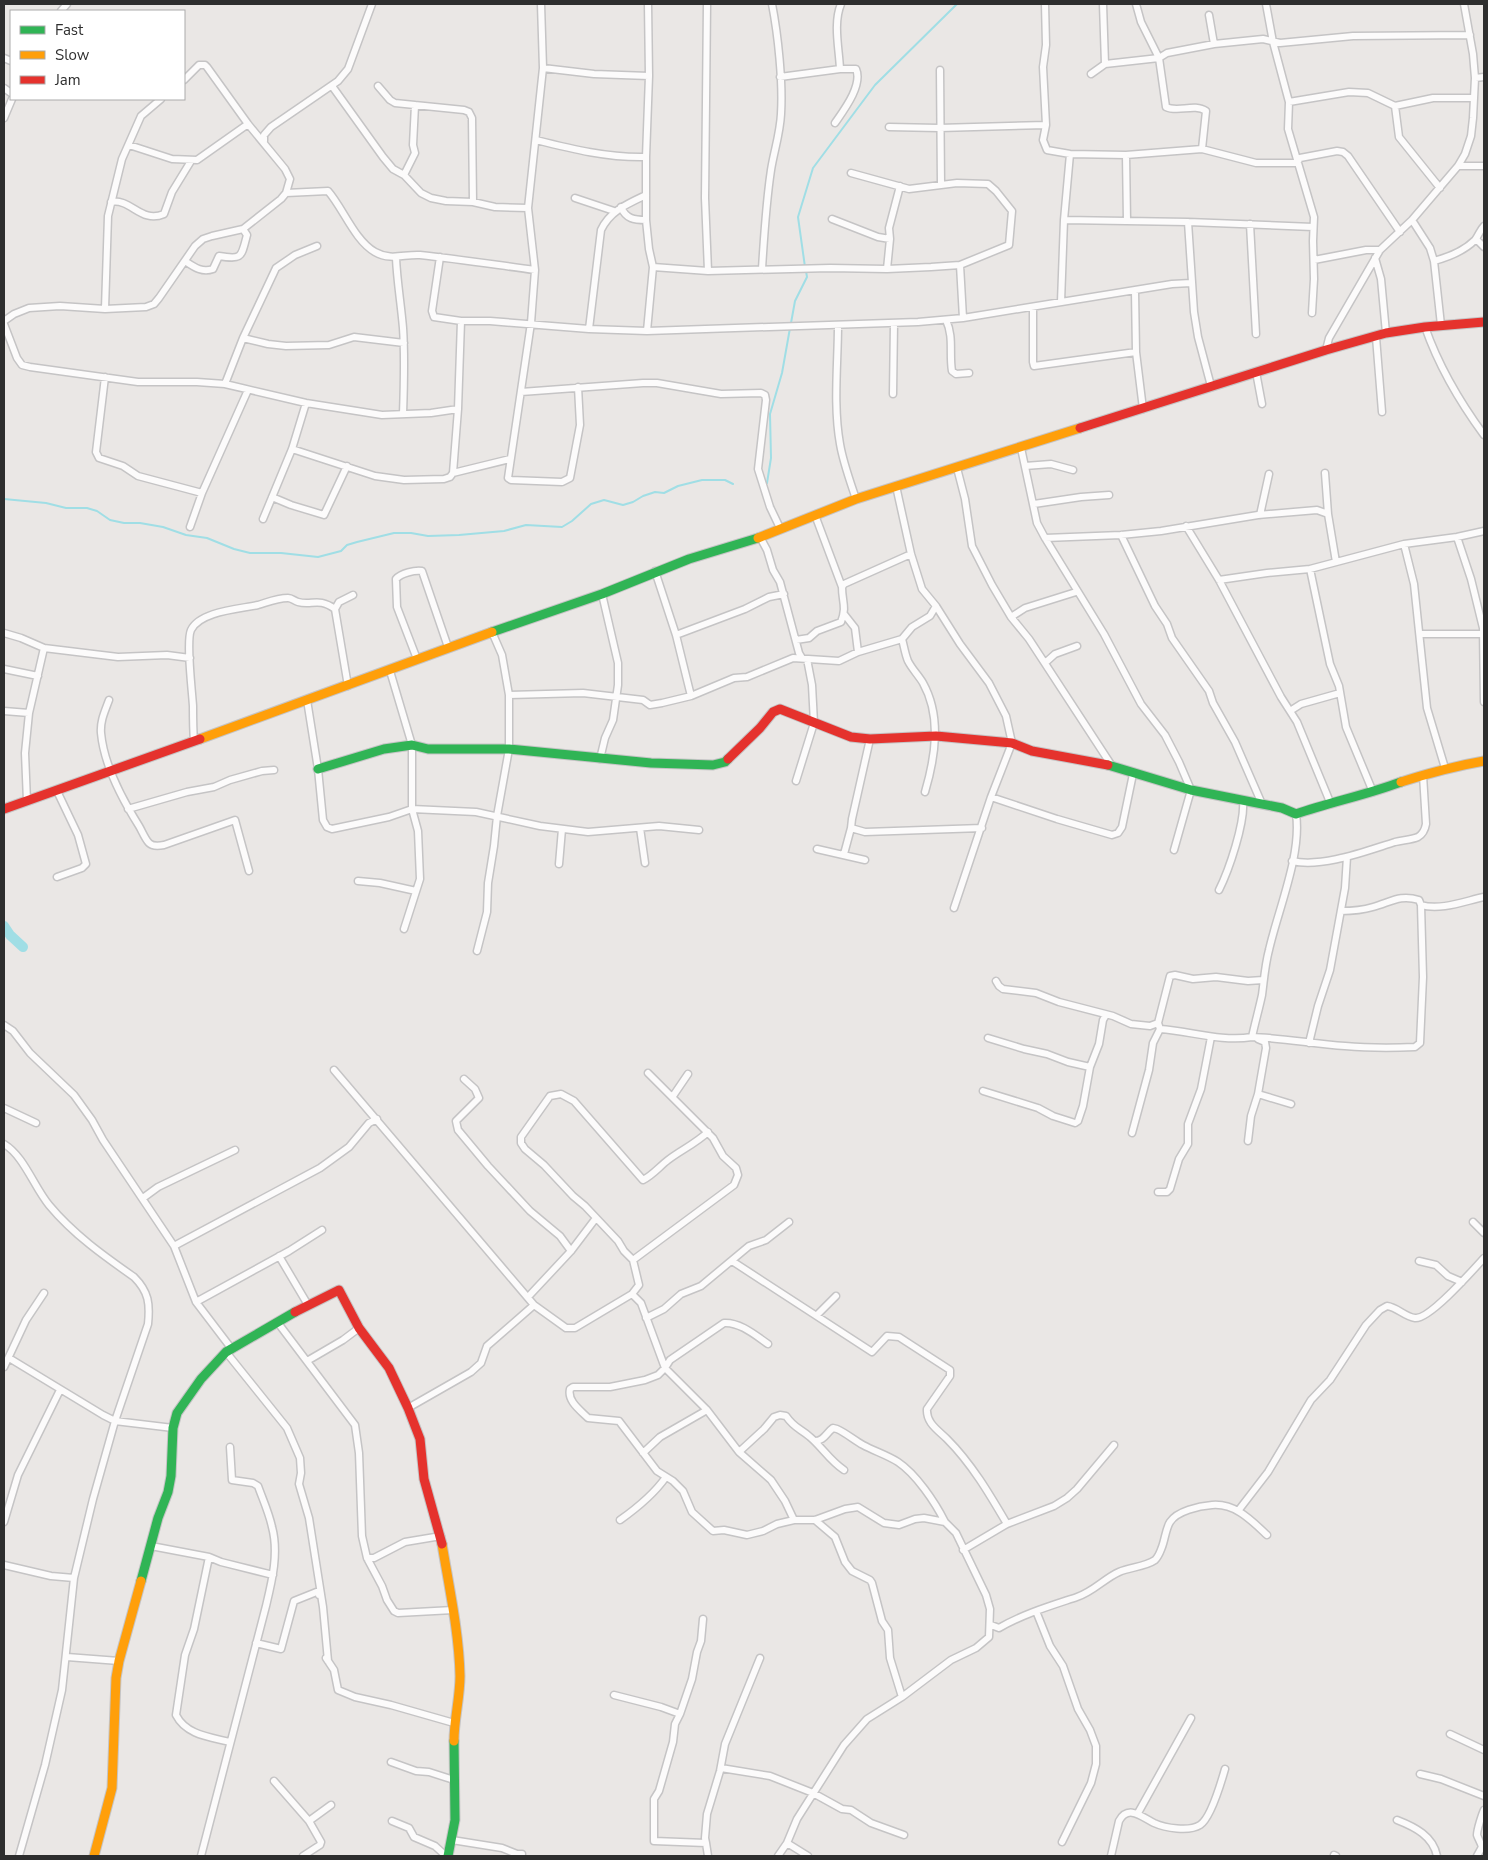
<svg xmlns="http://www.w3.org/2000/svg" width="1488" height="1860" viewBox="0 0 1488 1860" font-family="'Nunito Sans',sans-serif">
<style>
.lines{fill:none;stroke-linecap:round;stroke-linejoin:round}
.stream{stroke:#a0dee5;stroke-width:2}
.river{stroke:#a0dee5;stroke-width:10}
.street-casing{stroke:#c5c4c5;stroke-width:9}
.fast-casing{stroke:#c5c4c5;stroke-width:11}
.slow-casing{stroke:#c5c4c5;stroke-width:11}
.jam-casing{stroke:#c5c4c5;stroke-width:11}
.street{stroke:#fcfbfb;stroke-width:6}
.fast{stroke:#30b455;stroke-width:9}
.slow{stroke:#ff9f0a;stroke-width:9}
.jam{stroke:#e5322d;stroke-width:9}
</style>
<rect width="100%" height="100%" fill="#eae7e5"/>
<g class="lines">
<path class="stream" d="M805 267 798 217 813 168 875 85 957 4
M791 323 795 301 807 277 806 271
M767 483 771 458 770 414 782 373 790 328
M4 499 46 503 66 508H87L97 511 110 520 124 523H140L163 527 186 535 207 538 234 549 250 553H281L318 557 341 551 347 545 357 542 394 533H411L428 536 459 535 504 531 526 525 562 527 572 521 591 504 604 500 623 505 633 502 643 496 655 492 664 493 678 486 702 480H725L733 484"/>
<path class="river" d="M4 926 10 935 23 947"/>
<defs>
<path id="street" d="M541 4 543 68 528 208 535 270 531 323 508 478 511 480 562 482 570 478 580 425 578 387
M707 4 705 198 708 271
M1045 4 1046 45 1043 67 1046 125 1043 140 1047 150 1070 154 1126 155 1202 149 1256 163H1297L1300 158 1337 151 1343 152 1348 156 1400 232
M1136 4 1141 22 1159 58 1166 107C1178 113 1194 103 1206 111L1202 149
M1266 4 1273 42 1289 102 1288 129 1314 217 1313 241 1314 279 1312 313
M61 11 67 4
M1209 15 1214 44
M4 58 11 61
M1105 64 1159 58 1167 53 1214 44 1263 39 1280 43 1353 36 1470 35
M543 68 594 74 649 76
M840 69C839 48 833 23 841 4
M940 70 941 185
M1091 74 1105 64 1103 4
M780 77 840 69H856C863 85 844 110 835 123
M1475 78 1484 77
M332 86 383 157 393 169 404 175 421 193 431 198 446 201 473 202 495 207 528 208
M378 86 390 100 395 103 464 110 469 112 472 118 473 202
M4 88 11 93
M1289 102 1349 92 1368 93 1395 106 1433 98H1473
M1395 106 1399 137 1440 188
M4 118 12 99
M889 127 939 128 1046 125
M536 140C572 149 608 158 646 157
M264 141V135L271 127 338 81 348 69 372 4
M129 145 172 159 197 160 248 124
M1126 155 1127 221
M1458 166H1484
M404 175 415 153 413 145 415 105
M286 193 328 191C343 208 355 241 375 252 391 261 404 254 420 255 458 259 497 265 535 270
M575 198 614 211
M111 202C131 198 141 224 164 214L172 192 191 161
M621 207C626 219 634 220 646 220
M832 219 878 237 890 239
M1064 220 1188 222 1313 227
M1412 220 1430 248 1434 261 1441 325
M1188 222 1194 312 1198 337 1211 386
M1250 224 1256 334
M1476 239 1484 247
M440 257 432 311 434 317 461 321H490L589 329 647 331 918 322 963 318 1172 284 1191 283
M396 258C397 281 401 304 403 328 405 357 404 386 403 414
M1375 258 1381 279 1386 333
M1314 260 1366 250H1380
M185 261C194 267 202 273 213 269L219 256C243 260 241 257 247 235L243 229
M1434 261C1449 257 1464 251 1475 240 1479 235 1480 230 1484 226
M960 265 963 318
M653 267 708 271 830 268 887 269 931 267 960 265 1009 245 1012 211 996 191 988 184 957 183 909 189 851 173
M762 269C764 236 766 203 771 170 774 151 780 134 781 114 783 82 778 35 772 4
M887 269 890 239 889 228 900 186
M1135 291 1136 352 1143 409
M1061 302 1064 220 1070 154
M1033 307V362L1034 366 1136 352
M105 309 108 216 122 159 141 116 161 99
M946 320C954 337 949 353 952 371L956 374 969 373
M4 321 14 314 29 308 60 306 105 309 146 307 154 304 159 298 195 246 203 239 212 236 243 229 281 199 286 193 290 179 285 169 248 124 207 67 205 65H199L184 80
M4 324 17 358 22 365 30 367 138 382H197L225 384 306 403 382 415 431 413 458 409
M838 325C838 363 833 405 840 444 843 462 850 481 856 499
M1425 327C1439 367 1459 401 1484 435
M589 329 601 230C610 211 627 204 646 195
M647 331 653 267 649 249 646 220V157L649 76 648 4
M1376 337 1382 412
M243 338 268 344 286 346 329 345 354 337 404 343
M1326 350 1329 338 1380 250 1412 220 1458 166 1465 154 1471 136 1473 118 1475 78 1473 54 1464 4
M1256 372 1262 404
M105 377 96 452 99 458 123 466 138 476 202 493
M225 384 243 338 276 268 295 255 317 246
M521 392 643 383H657L721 394 761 393 765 395 766 400 758 469 770 507 780 528
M893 394 894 323
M1021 448 1037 523 1045 538 1104 634 1141 704 1165 735 1179 762 1191 790 1174 850
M292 449 375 476 404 480 444 479 450 477 453 473 510 459
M1025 466 1051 464 1073 470
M957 468 965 499 972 546 992 585 1011 617 1029 639 1112 766
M453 473 458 409 461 321
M1325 473 1328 514
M896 486 911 554 922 589 936 606 960 644 989 683 1006 716 1012 743 991 797 954 908
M272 497 291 505 324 515 347 466
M1034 504 1081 497 1109 495
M815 515 842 587
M1260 515 1269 474
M263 519 292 449 306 403
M1186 526 1219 580 1281 697 1297 722 1330 802
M190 527 202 493 248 390
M1121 535 1155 606 1167 624 1172 638 1209 691 1213 703 1235 742 1262 804
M760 537 767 550 773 570 780 582 799 653 802 658
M1457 537 1471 579 1483 628 1484 702
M1045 538 1121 535 1161 531 1258 515 1317 510 1328 514 1336 562
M1404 544 1414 584 1427 708 1445 768
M1310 569 1330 664 1339 686 1346 727 1373 792
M655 571 676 635 691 696
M1219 580 1267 573 1310 569 1404 544 1457 537 1484 531
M844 614 855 628 858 652
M1011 617 1025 608 1076 592
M4 633 21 638 44 648 118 657 167 655 190 658
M1420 634H1483
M676 635 745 609 769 597 784 594
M902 639C904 646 905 654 908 661 912 669 919 676 923 683 942 717 935 758 925 792
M796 640 809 638 817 631 841 622C847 607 842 602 842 587L844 584 911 554
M417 659 397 607 396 579C401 573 415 570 422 571L448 647
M1045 663 1055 654 1077 646
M4 669 38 676
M390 671 412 745V809L418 831 420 879 404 929
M348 686 335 609 339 602 353 595
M509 695 583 693 643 700 650 705 662 703 691 696 734 678 747 677 793 658 839 661 858 652 902 639 912 627 930 616 936 606
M109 700C105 711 100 721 101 733 104 766 122 799 139 826 142 831 145 839 149 843 153 847 159 846 164 845L235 820 249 871
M307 700 318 769 323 820 327 827 332 829 389 817 412 809 476 812 540 826 588 832 659 826 699 830
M4 711 29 713
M1290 711 1301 704 1340 693
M194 741C193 729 193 718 193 706 192 690 186 641 191 630 200 611 240 609 258 605 268 602 277 598 288 598 292 598 294 601 298 602 312 606 318 597 335 609
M600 759 605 738 613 720 618 685V663L602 594
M796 781 814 723 812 685 807 659
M991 797 1057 819 1112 835 1118 833 1122 827 1133 774
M27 801 25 753 29 713 44 648
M128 809 187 792 214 787 230 780 262 771 274 770
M640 828 645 863
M851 828 865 832 982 828
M817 849 865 860
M844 854 851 828 852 819 870 739
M1292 861C1322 868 1366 851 1395 842 1402 840 1411 840 1418 837 1423 834 1425 830 1426 824L1423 775
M559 864 562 829
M57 877 82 868 86 864 78 835 57 791
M358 881 380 883 416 891
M1219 890C1229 870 1245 823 1243 801
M1341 911C1352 911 1363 910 1373 907 1391 902 1400 894 1419 900L1421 905C1440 911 1465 901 1484 897
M477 951 487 912 488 883 494 846 497 816 509 749V695L502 655 492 632
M996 981 999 986 1003 989 1036 993 1059 1002 1113 1016 1131 1024 1150 1026 1158 1023 1160 1029
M1158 1023 1170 976 1175 975 1193 979 1216 977 1248 981 1263 980
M4 1025 13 1031 30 1053 74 1095 92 1120 103 1140 174 1246 196 1302 231 1348
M1252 1037C1283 1038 1314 1044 1345 1046 1368 1048 1392 1048 1415 1047L1420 1043 1423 977 1421 905
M988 1038 1024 1049 1047 1054 1068 1062 1090 1067
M1309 1043 1318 1006 1330 970 1345 888 1347 857
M334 1070 534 1305 566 1328H575L632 1294 639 1285 633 1260 624 1251 618 1241 585 1206 573 1196 544 1165 525 1149 521 1143V1137L550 1096 561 1094 574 1101 643 1180C653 1175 659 1167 668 1160 681 1150 695 1144 708 1132
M464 1079 475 1089 479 1098 456 1121 458 1130 488 1166 530 1211 560 1236 571 1251
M983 1091 1038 1108 1053 1116 1075 1123 1078 1121 1083 1106 1090 1067 1099 1044 1103 1020 1106 1015
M1258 1094 1291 1104
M673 1096 688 1074
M4 1108 36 1123
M1132 1133 1149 1070 1153 1043 1160 1029C1190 1031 1221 1042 1252 1037 1255 1023 1259 1009 1262 995 1264 980 1265 965 1269 950 1278 910 1302 854 1296 814
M1248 1141 1251 1116 1258 1094 1266 1048 1265 1042 1258 1039
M4 1144C24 1156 34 1187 49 1205 73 1234 104 1256 134 1277 149 1292 150 1304 148 1324L115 1421 93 1499 74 1578 62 1690 45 1765 19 1856
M1158 1192H1167L1170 1189 1179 1159 1188 1144V1124L1201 1089 1211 1037
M143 1198 158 1187 235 1150
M1473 1222 1484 1233
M174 1246 320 1168 349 1147 369 1123 377 1119
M279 1256 308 1305
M633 1260 734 1185 738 1175 736 1168 723 1156 713 1138 648 1073
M732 1261 872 1352 887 1336 899 1337 950 1370V1376L927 1409C926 1423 938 1430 947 1439 972 1464 990 1495 1007 1524
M1419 1261 1436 1265 1448 1276 1462 1282
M632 1294 641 1303 665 1368 707 1410 739 1452 771 1480 785 1501 794 1520
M528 1297 571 1251 596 1218
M196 1302 289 1251 322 1230
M817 1315 836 1296
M646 1318 664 1309 681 1294 701 1286 749 1246 766 1240 789 1222
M278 1323 355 1425 359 1453 362 1536 367 1558 382 1586 387 1600 394 1611 398 1613 453 1610
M768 1344C755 1335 740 1322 724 1323L670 1360 665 1368 658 1375 645 1380 610 1387H573L570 1389C567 1401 580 1410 588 1418L619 1421 657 1471 673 1481 683 1491 692 1512 713 1531 724 1530 747 1535 763 1531 777 1524 794 1520H815L845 1509 858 1507 884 1523 899 1525 915 1519 924 1518 945 1522 956 1533 986 1595 990 1609 989 1637 976 1648 951 1660 902 1697 867 1719 844 1745 797 1819 787 1843 778 1856
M226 1352 287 1428 300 1458 301 1473 299 1484 309 1518 323 1607 328 1661
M9 1358 103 1415 115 1421 173 1428
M307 1361 343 1340 359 1328
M4 1367 26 1320 44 1293
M408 1408 471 1372 481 1363 487 1346 534 1305
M815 1441C824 1441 826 1433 833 1428L837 1429C846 1433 854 1440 863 1445 874 1451 887 1455 898 1462 916 1474 935 1502 945 1522
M739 1452 764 1429 774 1417 780 1415 786 1416C795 1429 800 1428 810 1437 822 1447 830 1461 844 1470
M643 1453 660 1437 707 1410
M1238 1511 1268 1472 1311 1400 1330 1380 1366 1325 1380 1310 1387 1306C1397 1307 1405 1317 1415 1318 1429 1320 1473 1270 1484 1258
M620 1520C637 1508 654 1494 666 1477
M815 1520 835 1537 845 1562 852 1571 870 1580 872 1583 882 1621 888 1630 890 1658 902 1697
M4 1522 18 1475 60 1390
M151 1546 209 1557 221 1562 273 1575
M963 1550 1007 1524 1054 1506 1067 1498 1077 1489 1114 1445
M209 1557 194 1629 185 1655 176 1715C186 1735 210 1737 230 1742
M367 1558H374L405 1542 441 1536
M4 1565 51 1576 74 1578
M1036 1611 1050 1646 1063 1666 1078 1709 1090 1730 1096 1746V1764L1091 1783 1062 1842
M991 1625 999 1628C1023 1614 1050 1606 1077 1597 1093 1592 1105 1578 1119 1572 1130 1567 1145 1567 1155 1560 1159 1556 1160 1552 1162 1547 1165 1539 1166 1528 1170 1522 1177 1511 1199 1506 1212 1505 1235 1503 1251 1520 1267 1535
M256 1643 281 1649 294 1601 319 1591V1595
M67 1657 119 1661
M326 1658 334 1670 338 1690 355 1697 391 1705 454 1723
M614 1695 661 1707 680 1714 675 1724 673 1742 659 1791 654 1799V1841L706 1843 708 1856
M680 1714 692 1679 697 1652 701 1641 703 1619
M1450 1734 1484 1750
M391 1762 416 1771 429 1772 454 1780
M721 1768 770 1776 813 1793 842 1809 851 1810 871 1823 904 1835
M1420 1774 1441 1779 1484 1796
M274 1781 309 1821 321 1842 320 1845 303 1856
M1138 1813 1191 1718
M1397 1820C1415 1827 1433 1836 1437 1856
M309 1821 331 1805
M392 1821 409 1828 414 1837 435 1846 446 1856
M452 1840 502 1848 517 1854H522L520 1856
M706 1843 705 1838 707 1814 720 1771 725 1744 760 1658
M787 1843 808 1856
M1334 1855 1336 1856
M201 1856 266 1606C272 1581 279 1553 272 1527 269 1513 263 1500 258 1486L253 1483 232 1480 230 1447
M1111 1856 1119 1821C1128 1804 1142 1817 1154 1823 1165 1828 1189 1832 1200 1825 1211 1818 1221 1783 1225 1769
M1477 1856 1482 1847C1481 1843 1478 1838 1477 1835 1477 1830 1482 1814 1484 1810"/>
<path id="fast" d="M492 632 602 594 689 559 758 538
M1108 765 1191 790 1282 808 1296 814C1331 802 1366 795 1401 782
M318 769 384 749 412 745 428 749H509L651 763 713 765 725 762 728 759
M141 1581 158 1518 168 1492 171 1476 173 1428 177 1413 201 1379 226 1352 295 1312
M448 1856 455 1820 454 1741"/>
<path id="slow" d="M758 538 856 499 1080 428
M200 739 492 632
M1401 782C1429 773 1455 766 1484 761
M442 1544C449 1587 459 1632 460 1676 460 1698 454 1719 454 1741
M94 1856 112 1788 116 1678 119 1661 141 1581"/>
<path id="jam" d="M1080 428 1326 350 1386 333 1425 327 1484 322
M728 759 760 728 773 712 780 709 851 737 870 739 936 736 1012 743 1032 751 1108 765
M4 809 200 739
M295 1312 339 1290 359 1328 389 1368 408 1408 420 1439 424 1479 442 1544"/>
</defs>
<use href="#street" class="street-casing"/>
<use href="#fast" class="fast-casing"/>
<use href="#slow" class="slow-casing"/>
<use href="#jam" class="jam-casing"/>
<use href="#street" class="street"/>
<use href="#fast" class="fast"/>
<use href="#slow" class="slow"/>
<use href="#jam" class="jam"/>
</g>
<rect width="1488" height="1860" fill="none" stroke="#2e2e2e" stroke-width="10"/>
<rect x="10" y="10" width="175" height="90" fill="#ffffff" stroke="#ababab"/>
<rect x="20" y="26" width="25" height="8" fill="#30b455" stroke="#ababab"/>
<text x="55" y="35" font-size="15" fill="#2e2e2e">Fast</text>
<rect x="20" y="51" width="25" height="8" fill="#ff9f0a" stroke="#ababab"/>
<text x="55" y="60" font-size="15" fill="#2e2e2e">Slow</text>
<rect x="20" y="76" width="25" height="8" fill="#e5322d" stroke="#ababab"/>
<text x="55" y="85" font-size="15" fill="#2e2e2e">Jam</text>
</svg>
